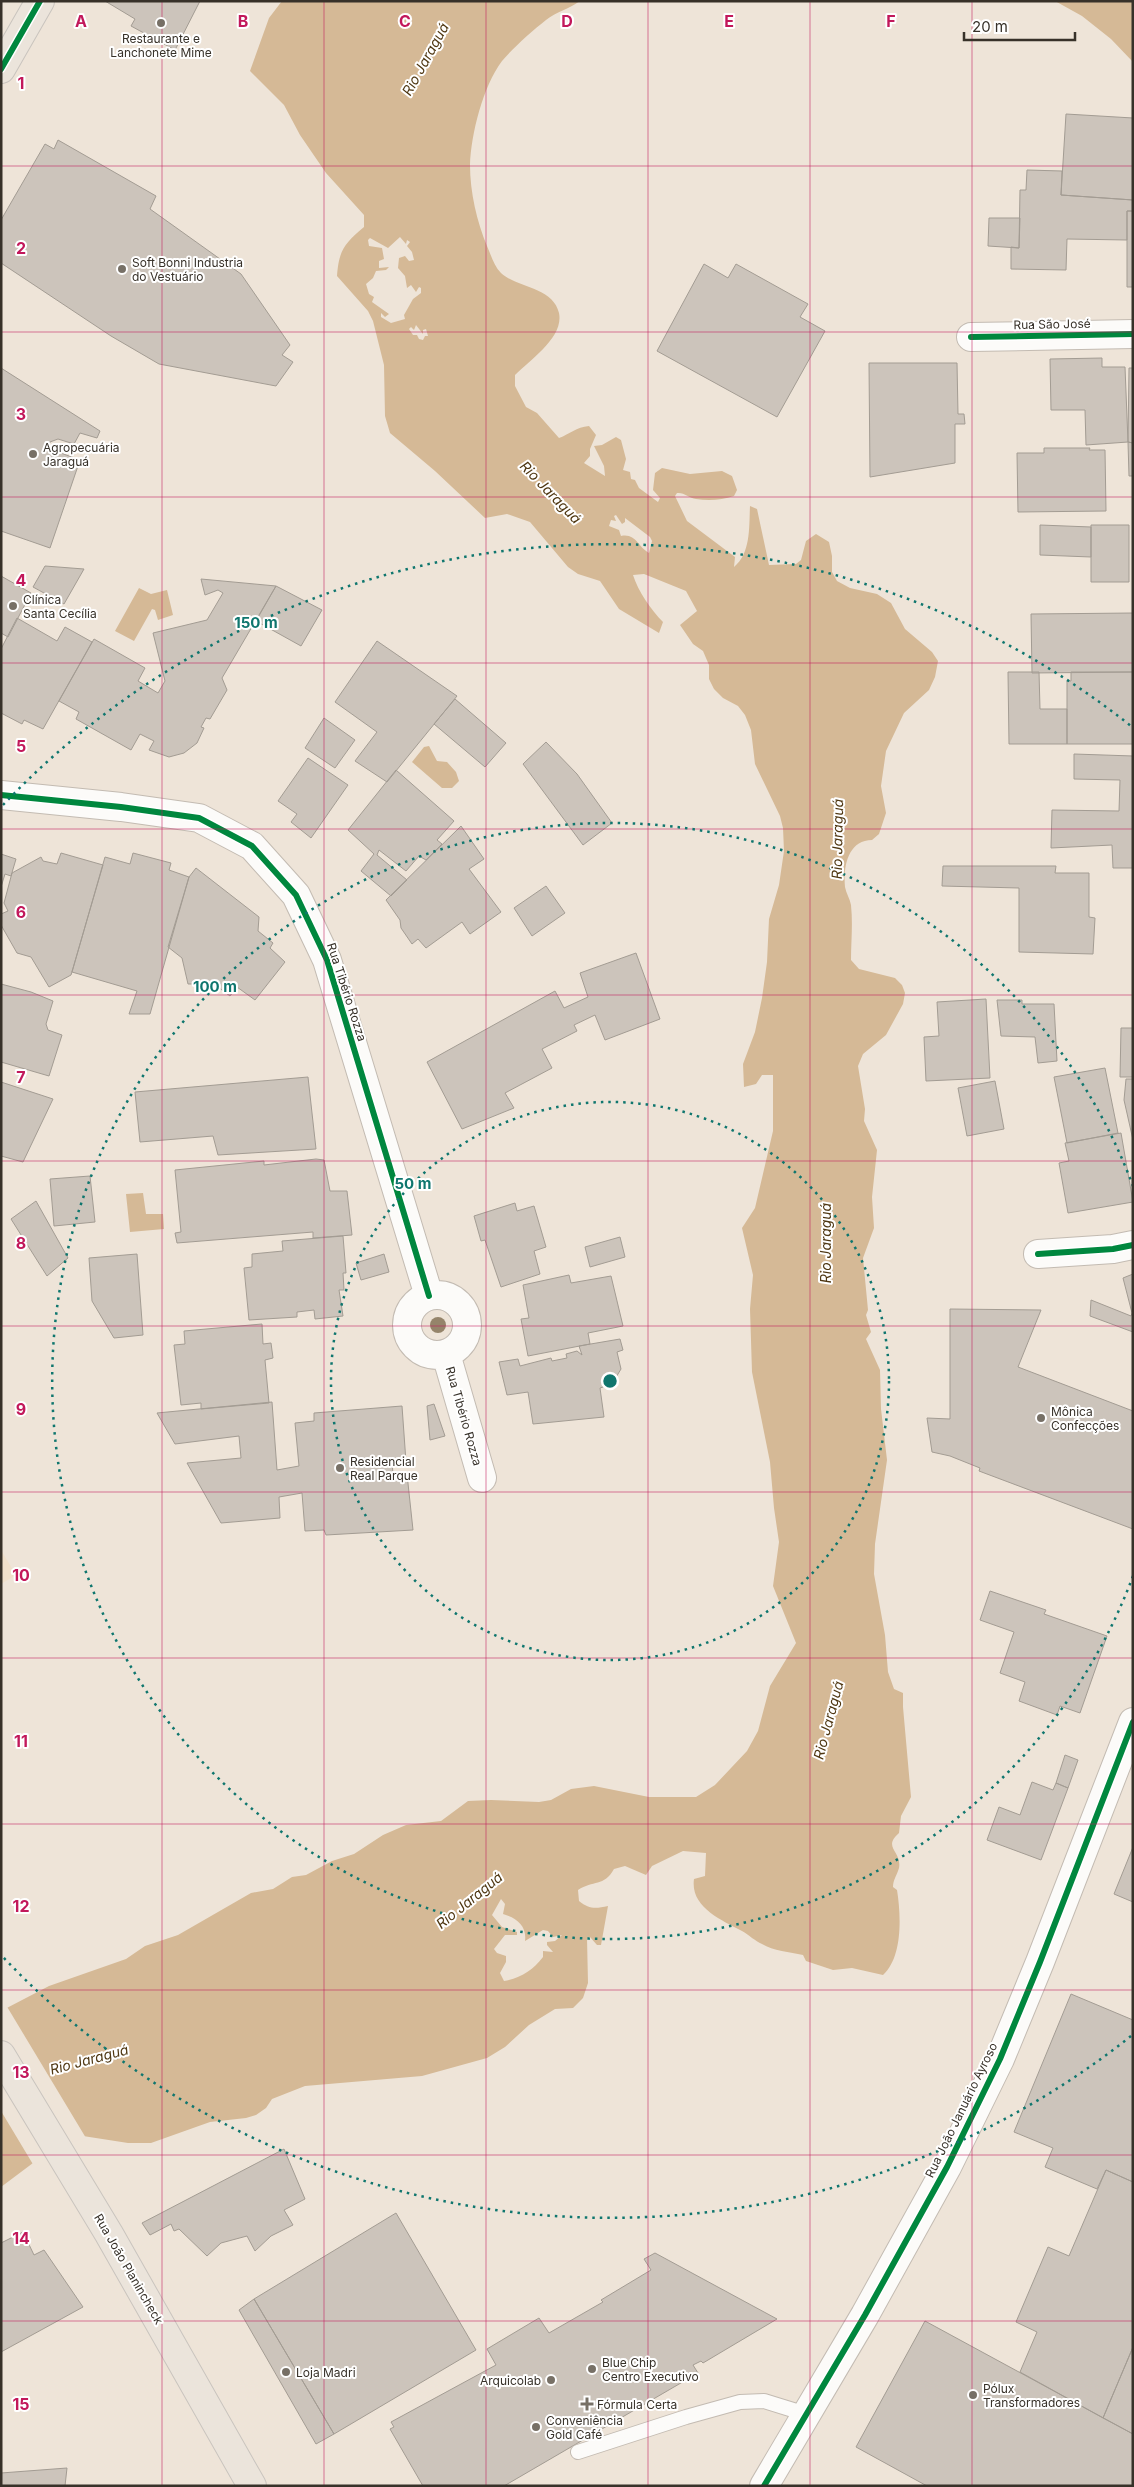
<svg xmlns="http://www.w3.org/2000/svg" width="1134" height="2487" viewBox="0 0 1134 2487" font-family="Inter,sans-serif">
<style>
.built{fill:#f0e0cb}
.water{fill:#d5b996;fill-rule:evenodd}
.pier{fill:#eee4d8}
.building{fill:#ccc4bb;stroke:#a39c93}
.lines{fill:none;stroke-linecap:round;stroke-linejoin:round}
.service-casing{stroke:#c3bbb2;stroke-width:16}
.minor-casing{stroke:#c3bbb2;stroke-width:30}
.secondary-casing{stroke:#c3bbb2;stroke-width:30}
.primary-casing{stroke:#c9c4be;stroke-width:30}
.service{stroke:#fcfbf9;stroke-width:14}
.minor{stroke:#fcfbf9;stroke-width:28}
.secondary{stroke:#fcfbf9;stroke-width:28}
.primary{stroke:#ebe4db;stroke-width:28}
.cycleway-casing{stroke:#fff;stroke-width:9}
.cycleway{stroke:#00873e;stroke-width:6}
.tree{fill:#95846a}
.grid{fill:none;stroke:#c2185b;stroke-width:1;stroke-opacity:0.55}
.ring{fill:none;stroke:#0f766e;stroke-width:2.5;stroke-dasharray:2.5 5}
.poi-dot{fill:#777066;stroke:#fff;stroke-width:2}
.labels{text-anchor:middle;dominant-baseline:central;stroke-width:4;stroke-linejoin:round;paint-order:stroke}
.poi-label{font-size:12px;fill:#373129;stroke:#fff;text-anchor:start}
.street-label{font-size:12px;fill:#373129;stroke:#fff}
.water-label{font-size:14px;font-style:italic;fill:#4f3712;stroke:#fff}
.grid-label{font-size:16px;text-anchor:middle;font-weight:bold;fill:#c2185b;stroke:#fff;stroke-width:4;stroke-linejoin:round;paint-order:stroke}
.centre{fill:#0f766e;stroke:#fff;stroke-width:2.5}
.ring-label{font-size:15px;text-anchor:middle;font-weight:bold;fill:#0f766e;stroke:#fff;stroke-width:4;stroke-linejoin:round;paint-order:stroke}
</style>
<rect width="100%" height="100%" fill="#eee4d8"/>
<path class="built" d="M1 1550 16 1575 1 1584Z"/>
<path class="water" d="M282 1H580C569 9 556 12 546 20 532 31 514 47 502 61 483 86 471 134 470 165 470 192 477 222 487 246 491 255 494 266 501 273 517 288 553 287 559 313 564 337 531 359 515 375V386L526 407 537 413 559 438C570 434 576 427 589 426L596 435 590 449V456L584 463 605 476 604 466 594 446 602 445 616 437 621 440 626 459 623 470 630 472 631 479 635 480 639 488 658 502 660 498 653 490 655 473 662 468 690 474 722 471 732 476 737 490 734 496C722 500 709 501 696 499 689 498 684 492 677 493L675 496 687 521 735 557 734 567C751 553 749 527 750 506L757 509 769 565 796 564 801 560 806 541 816 534 829 542 832 556V572L837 581 850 588 877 594 891 603 905 629 932 652 938 661 935 677 929 690 904 713 886 751 881 786 886 813 879 834 872 840C848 840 843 867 845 887 846 893 850 899 851 905 853 924 851 942 851 960L859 969 895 978 902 985 905 993 903 1004 886 1035 863 1054 858 1066 865 1109 864 1121 877 1150 872 1197 874 1228 863 1258 868 1310 866 1315 871 1332 866 1339 880 1370 881 1409 887 1460 875 1544 874 1574 885 1635 888 1672 894 1689 903 1693V1707L911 1797 901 1816 899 1833C882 1848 902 1851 899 1868 897 1875 893 1880 893 1887L897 1890C901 1915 903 1957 883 1975L852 1968 833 1970 806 1961 803 1955C790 1952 773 1951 762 1944 755 1941 749 1935 742 1931 721 1920 690 1907 694 1879L705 1876 706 1853 683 1851 652 1866 646 1875 625 1866 614 1869C604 1887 593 1880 578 1890L579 1901C589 1909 595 1909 608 1906L601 1945H597L590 1937 587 1938 588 1983 583 1998 573 2008 555 2009 529 2025 505 2047 487 2058 422 2076 305 2086 272 2099 266 2108 256 2115 246 2118 210 2122 151 2143H128L83 2136 41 2157 1 2187V2011L49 1986 126 1959 145 1946 178 1935 251 1893 273 1889 292 1877 306 1875 332 1861 354 1854 383 1835 406 1825 441 1821 468 1801 491 1800 539 1802 551 1800 571 1789 594 1786 649 1797H696L715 1785 747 1751 758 1731 770 1686 796 1643 773 1586 779 1542 774 1508 770 1462 752 1372 750 1309 753 1275 742 1228 755 1208 773 1131V1075H762L756 1084 744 1087 743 1064 755 1032 762 998 767 962 769 919 779 885 784 851 783 828 780 816 755 764 751 730 745 715 738 706 723 698 714 689 709 679V665L703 651 693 644 680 625 697 611 686 591 644 574 633 575C638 591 651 610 663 622L659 633 619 609 600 581 578 574 568 567 530 522 507 514 485 518 435 471 390 433 385 416 384 365 373 321 368 311 337 276C339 250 344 244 364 227V215L326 173 300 135 284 105 250 71 269 18ZM400 237 406 244 407 240 410 242 407 246 412 252 414 260 409 261 405 256 399 258 398 268 405 276 407 288 411 285 416 292 419 287 421 288V293L413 299 404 315 405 319 391 323 381 317V313L385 317 389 314 372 302 374 297 369 294 366 284 373 278 376 271 386 270 389 267 379 268V261L384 259 382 248 369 246 368 240 370 238 388 248ZM416 325 423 334V330L426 329 428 336H425L423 340 419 339 417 335H413L409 329 411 327 414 330ZM616 515 622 524 625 522V518L650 537 652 541 649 553C638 547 636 533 621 536L619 530 609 526 611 520 616 521 614 516ZM501 1899 505 1904 503 1914C517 1918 527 1926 525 1941L543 1930 548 1931 553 1937 562 1935 555 1941 547 1942V1945L553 1952 543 1951V1957C533 1970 521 1978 504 1981L500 1973 506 1962V1956L497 1953 494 1949 505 1935H517V1932L502 1927 492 1915Z
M1055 1H1133V62L1111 39 1082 16Z
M139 588 151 594 167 590 173 615 158 620 155 610 152 609 134 641 115 631Z
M429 746 437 761 447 762 456 772 459 781 452 788H442L412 762 424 747Z
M143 1193 146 1214H163L164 1229 130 1232 126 1194Z"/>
<path class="pier" d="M6 2005 86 2138 72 2142 42 2159 34 2166 1 2111V2008Z"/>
<path class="building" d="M105 1H200L175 50 131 26 135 19Z
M1066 114 1133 118V200L1061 195Z
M58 140 156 196 150 209 241 274 290 345 282 355 293 362 276 386 159 364 111 336 1 263V220L45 144 54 149Z
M1027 170 1062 171 1061 195 1133 200V211H1127V240L1067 239 1066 270 1011 269V247L1019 248 1020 190H1026Z
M1127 211H1133V287H1127Z
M989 218H1020L1019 248 988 246Z
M704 264 728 278 736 264 808 304 800 317 825 331 777 417 657 351Z
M1102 358V367H1125L1128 442 1086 445 1085 410H1051L1050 359Z
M869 363H957L958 414H964L965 424H955V463L870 477Z
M1 368 100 431 97 438 80 433 74 444 58 439 50 442 47 448 80 460 50 548 1 531Z
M1129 368H1133V443L1128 442Z
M1128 442 1133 443V476H1129Z
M1044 448H1090L1089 450H1105L1106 511 1018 512 1017 453H1044Z
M1040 525 1091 527V557L1040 555Z
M1091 525H1129V582H1091Z
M45 566 84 569 64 604 33 587Z
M1 576 31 593 8 637 1 633Z
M201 579 276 586 222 678 227 690 210 719 206 718 201 727 204 728 197 743 184 753 169 757 149 750 154 741 140 734 131 750 76 719 79 712 59 701 94 639 145 668 138 681 158 693 165 681 153 633 207 620 223 593 218 590 205 595Z
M276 586 322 610 301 646 256 621Z
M1133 613V672L1032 673 1031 614Z
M17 618 57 641 65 627 92 642 43 729 24 720 22 724 1 713V649Z
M377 641 457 696 387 782 355 761 377 732 335 702Z
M1008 672H1039L1040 709H1067V744H1009Z
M1071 672H1133V744H1067V681H1071Z
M455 699 506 743 485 767 434 724Z
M324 718 355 740 335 768 305 748Z
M546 742 577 774 612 823 583 845 523 764Z
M1074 754 1133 756V868H1113L1112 845 1051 848 1052 810 1119 811 1120 780 1074 779Z
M308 758 348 785 311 838 291 822 297 814 278 801Z
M396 770 454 821 437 840 442 844 426 860 419 856 406 871 379 850 377 855 407 880 391 896 361 871 374 854 348 830Z
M461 826 484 859 469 869 501 912 470 934 462 922 426 948 418 939 412 944 401 928 400 920 386 900Z
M61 853 103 865 71 975 49 987 31 957 17 953 1 925V914L8 911 4 903 12 873 41 857 43 861 57 864Z
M133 853 171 863 169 870 189 877 150 1014H129L137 991 72 972 105 857 130 864Z
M1 854 16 859 11 876 5 874 1 887Z
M943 866H1056L1055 873H1089V917L1095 918 1093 954 1019 952V888L942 886Z
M196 868 259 917 258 931 273 943 270 948 285 962 255 1000 237 987 230 996 214 984H188L182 958 168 947 189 877Z
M546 886 565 913 532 936 514 908Z
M636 953 660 1019 605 1040 595 1015 574 1025 577 1031 542 1049 552 1068 505 1093 514 1108 462 1129 427 1062 555 991 564 1008 588 997 580 973Z
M1 984 31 992 53 1001 46 1024 48 1030 62 1035 49 1076 1 1062Z
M986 999 990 1078 926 1081 924 1037 939 1036 937 1002Z
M997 1000H1022V1004H1054L1057 1061 1038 1063 1035 1037 1001 1036Z
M1121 1028H1133V1077H1120Z
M1105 1068 1118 1133 1067 1143 1054 1077Z
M308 1077 316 1149 218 1155 213 1136 140 1142 135 1092Z
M1126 1079H1133V1140L1124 1100Z
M995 1081 1004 1129 967 1136 958 1088Z
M1 1082 53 1099 23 1162 1 1156Z
M1121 1133 1133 1202 1068 1213 1059 1163 1069 1161 1065 1143Z
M316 1159 324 1160 330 1191H347L352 1235 313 1238V1232L177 1243 175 1233 181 1232 175 1170 264 1161V1165Z
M90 1176 95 1222 54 1226 50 1179Z
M36 1201 68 1258 47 1276 11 1219Z
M515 1203 517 1211 534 1206 546 1247 534 1251 540 1274 501 1287 485 1240 481 1241 474 1216Z
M343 1236 346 1273H343L344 1290H339L343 1316 315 1319 314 1310 297 1312V1317L249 1320 244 1268 252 1267V1254L283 1251 282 1241Z
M620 1237 625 1257 590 1267 585 1247Z
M137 1254 143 1335 114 1338 92 1301 89 1258Z
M384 1254 389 1272 361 1280 356 1263Z
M1133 1274V1332L1090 1316 1091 1300 1131 1316 1132 1313 1123 1278Z
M569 1275 571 1283 611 1276 623 1326 588 1333 590 1344 528 1356 521 1319 529 1318 523 1285Z
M950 1309 1041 1310 1018 1367 1133 1411V1529L979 1471 980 1468 950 1456 932 1452 927 1418 950 1419Z
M262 1324 263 1344 271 1343 273 1358 265 1360 269 1403 201 1409V1403L181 1405 174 1345 185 1344 184 1331Z
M620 1339 623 1350 617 1352 621 1369 612 1384 600 1388 604 1417 533 1424 528 1392 507 1395 499 1362 518 1359 520 1366 551 1358 552 1361 567 1358 566 1354 577 1351 582 1355 579 1346Z
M272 1402 277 1470 299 1466 295 1423 314 1421V1413L402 1406 406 1462H392L393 1475 407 1474 413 1530 326 1535 324 1530 305 1531 302 1493 279 1497 280 1518 221 1523 187 1463 241 1458 239 1436 175 1444 157 1413Z
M434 1404 445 1436 430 1440 427 1406Z
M990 1591 1046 1610 1044 1614 1107 1636 1080 1713 1060 1706 1057 1715 1019 1701 1025 1682 1000 1673 1014 1632 980 1620Z
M1065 1755 1078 1760 1068 1788 1056 1783Z
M1032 1782 1053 1790 1056 1783 1068 1788 1041 1860 987 1840 999 1807 1020 1815Z
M1133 1847V1902L1114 1894Z
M1071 1994 1133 2020V2182L1106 2170 1097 2189 1045 2167 1053 2148 1014 2132Z
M284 2149 305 2199 284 2210 293 2225 271 2236 255 2251 247 2236 221 2243 207 2256 179 2229 174 2231 171 2224 150 2235 142 2223Z
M1106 2170 1133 2182V2347L1103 2418 1020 2372 1037 2332 1016 2322 1048 2247 1069 2256Z
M396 2213 476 2350 334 2434 254 2299Z
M23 2232 34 2255 44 2250 83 2307 1 2352V2243Z
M655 2253 777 2319 703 2363 701 2361 693 2365 698 2373 504 2486H423L390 2429 394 2427 391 2422 496 2365 487 2349 539 2318 549 2333 603 2302 601 2300 651 2270 644 2259Z
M254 2299 334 2434 316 2444 239 2310Z
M925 2321 1133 2434V2486H927L856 2447Z
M1133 2347V2434L1103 2418Z
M67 2468 65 2486H1V2473Z"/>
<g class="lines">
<defs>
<path id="service" d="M578 2452 686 2417 740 2402 764 2401 806 2414"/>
<path id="minor" d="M971 337 1133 334
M1 795 121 807 199 818 252 846 296 895 327 960 429 1296
M1038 1254 1113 1249 1133 1245
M407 1325a30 30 0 1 1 60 0a30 30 0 1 1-60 0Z
M446 1354 482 1478"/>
<path id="secondary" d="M764 2486 865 2315 947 2167 1000 2059 1040 1962 1133 1722"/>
<path id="primary" d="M1 69 40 1
M1 2055 109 2234 252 2486"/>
</defs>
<use href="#service" class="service-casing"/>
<use href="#minor" class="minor-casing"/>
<use href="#secondary" class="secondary-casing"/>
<use href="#primary" class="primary-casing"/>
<use href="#service" class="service"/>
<use href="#minor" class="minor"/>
<use href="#secondary" class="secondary"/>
<use href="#primary" class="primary"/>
<defs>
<path id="cycleway" d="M1 69 40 1
M971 337 1133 334
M1 795 121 807 199 818 252 846 296 895 327 960 429 1296
M1038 1254 1113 1249 1133 1245
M764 2486 865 2315 947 2167 1000 2059 1040 1962 1133 1722"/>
</defs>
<use href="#cycleway" class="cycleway-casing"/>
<use href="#cycleway" class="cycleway"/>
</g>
<circle class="tree" cx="438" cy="1325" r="8"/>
<path class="grid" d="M162 1V2486M324 1V2486M486 1V2486M648 1V2486M810 1V2486M972 1V2486M1 166H1133M1 332H1133M1 497H1133M1 663H1133M1 829H1133M1 995H1133M1 1161H1133M1 1326H1133M1 1492H1133M1 1658H1133M1 1824H1133M1 1990H1133M1 2155H1133M1 2321H1133"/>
<g class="ring">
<circle cx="610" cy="1381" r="279"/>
<path d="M1133 1576A558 558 0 1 1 1133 1186"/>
<path d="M1131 2036A837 837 0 0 1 3 1957M3 805A837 837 0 0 1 1131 726"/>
</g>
<g class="poi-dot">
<circle cx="161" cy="23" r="5"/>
<circle cx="122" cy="269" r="5"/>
<circle cx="33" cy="454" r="5"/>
<circle cx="13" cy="606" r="5"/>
<circle cx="1041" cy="1418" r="5"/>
<circle cx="340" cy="1468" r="5"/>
<circle cx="592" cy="2369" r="5"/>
<circle cx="286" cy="2372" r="5"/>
<circle cx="551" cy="2380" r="5"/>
<circle cx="973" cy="2395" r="5"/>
<path d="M584.5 2396.5h5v5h5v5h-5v5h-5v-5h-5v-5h5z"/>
<circle cx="536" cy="2427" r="5"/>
</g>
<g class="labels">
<g class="poi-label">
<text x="161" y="38" text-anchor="middle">Restaurante e<tspan x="161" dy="14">Lanchonete Mime</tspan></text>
<text x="132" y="262">Soft Bonni Industria<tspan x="132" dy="14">do Vestuário</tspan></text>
<text x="43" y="447">Agropecuária<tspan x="43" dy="14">Jaraguá</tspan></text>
<text x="23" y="599">Clínica<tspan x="23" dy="14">Santa Cecília</tspan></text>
<text x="1051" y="1411">Mônica<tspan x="1051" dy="14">Confecções</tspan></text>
<text x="350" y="1461">Residencial<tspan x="350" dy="14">Real Parque</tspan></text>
<text x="602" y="2362">Blue Chip<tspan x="602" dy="14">Centro Executivo</tspan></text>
<text x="296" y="2372">Loja Madri</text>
<text x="541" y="2380" text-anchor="end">Arquicolab</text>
<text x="983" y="2388">Pólux<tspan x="983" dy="14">Transformadores</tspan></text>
<text x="597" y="2404">Fórmula Certa</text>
<text x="546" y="2420">Conveniência<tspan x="546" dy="14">Gold Café</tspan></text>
</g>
<g class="street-label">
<text transform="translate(1052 324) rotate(-1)">Rua São José</text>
<text transform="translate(347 992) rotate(72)">Rua Tibério Rozza</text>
<text transform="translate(464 1416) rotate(74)">Rua Tibério Rozza</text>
<text transform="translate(961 2110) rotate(-64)">Rua João Januário Ayroso</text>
<text transform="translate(129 2269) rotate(60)">Rua João Planincheck</text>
</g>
<g class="water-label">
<text transform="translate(425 59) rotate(-61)">Rio Jaraguá</text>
<text transform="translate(551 492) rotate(46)">Rio Jaraguá</text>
<text transform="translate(837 839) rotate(-89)">Rio Jaraguá</text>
<text transform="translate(825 1243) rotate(-90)">Rio Jaraguá</text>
<text transform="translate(828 1720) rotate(-75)">Rio Jaraguá</text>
<text transform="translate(469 1900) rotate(-39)">Rio Jaraguá</text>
<text transform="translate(89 2059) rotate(-15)">Rio Jaraguá</text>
</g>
</g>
<g class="grid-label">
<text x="81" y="27">A</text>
<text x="243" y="27">B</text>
<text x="405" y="27">C</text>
<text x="567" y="27">D</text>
<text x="729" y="27">E</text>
<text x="891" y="27">F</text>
<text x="21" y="89">1</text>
<text x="21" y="254">2</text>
<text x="21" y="420">3</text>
<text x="21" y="586">4</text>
<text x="21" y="752">5</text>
<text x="21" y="918">6</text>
<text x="21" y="1083">7</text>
<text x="21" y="1249">8</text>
<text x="21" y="1415">9</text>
<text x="21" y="1581">10</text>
<text x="21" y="1747">11</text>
<text x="21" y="1912">12</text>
<text x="21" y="2078">13</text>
<text x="21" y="2244">14</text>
<text x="21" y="2410">15</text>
</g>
<circle cx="610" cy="1381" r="8" class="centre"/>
<g class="ring-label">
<text x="256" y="628">150 m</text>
<text x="215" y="992">100 m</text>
<text x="413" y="1189">50 m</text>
</g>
<rect width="1134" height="2487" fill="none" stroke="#373129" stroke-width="5"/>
<path d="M964 32v8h111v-8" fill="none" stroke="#373129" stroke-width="2.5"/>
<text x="972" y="32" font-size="15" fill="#373129" stroke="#ffffff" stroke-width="4" paint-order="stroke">20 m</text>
</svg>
